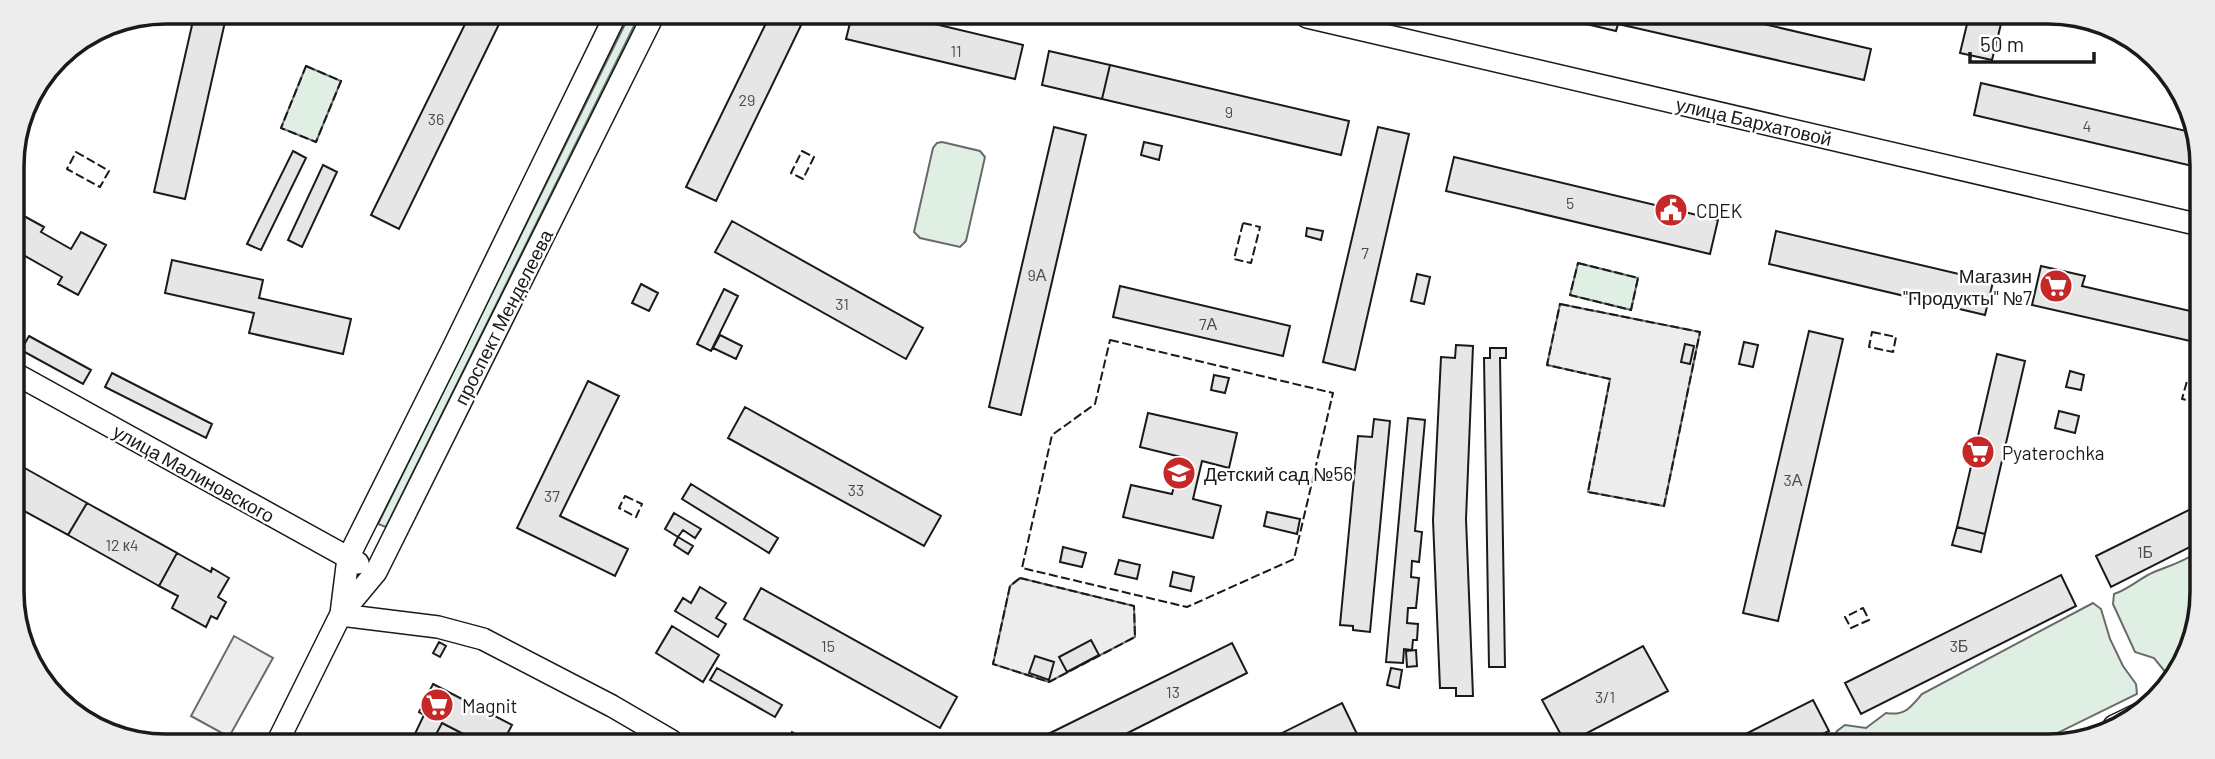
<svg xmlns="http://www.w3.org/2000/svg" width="2215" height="759" viewBox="0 0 2215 759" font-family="Barlow,sans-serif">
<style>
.green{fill:#e0efe3;stroke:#6a6a6a;stroke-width:2}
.parking{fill:#ededed;stroke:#6a6a6a;stroke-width:2}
.building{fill:#e6e6e6;stroke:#1a1a1a;stroke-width:2}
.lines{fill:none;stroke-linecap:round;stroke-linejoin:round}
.secondary-casing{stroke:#1a1a1a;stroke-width:24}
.secondary{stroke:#fff;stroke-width:21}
.fence{stroke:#1a1a1a;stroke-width:2;stroke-dasharray:9 3.5;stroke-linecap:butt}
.labels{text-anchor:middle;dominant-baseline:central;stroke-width:5;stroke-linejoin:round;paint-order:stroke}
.number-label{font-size:16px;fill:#4d4d4d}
.street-label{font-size:19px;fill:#1a1a1a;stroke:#fff}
.poi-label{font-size:19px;fill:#1a1a1a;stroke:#fff;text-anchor:start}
.rim{fill:none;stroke:#1a1a1a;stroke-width:3.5}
</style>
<rect width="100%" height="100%" fill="#fff"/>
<path class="green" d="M630 14H640L386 527 378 524Z
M306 66 341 81 316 142 281 128Z
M942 142 980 151 985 157 966 241 960 247 920 238 914 232 933 148 937 143Z
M1578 263 1638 278 1631 310 1570 295Z
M2196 553 2195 642 2171 675 2167 674 2154 658 2135 652 2113 604 2114 594C2129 589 2140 578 2154 572 2169 566 2183 562 2196 553Z
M2093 603 2101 609 2110 639 2123 666 2136 684 2137 694 2031 746H1830L1837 731 1845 725 1866 728 1886 713C1905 716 1910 708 1922 694Z"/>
<path class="parking" d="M1560 304 1700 332 1664 506 1588 492 1610 379 1547 365Z
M1020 578 1134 606 1135 637 1049 682 993 664 1010 586Z
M234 636 273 658 229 737 191 716Z"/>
<path class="building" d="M195 12 227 13 185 199 154 192Z
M470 14H504L399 229 371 215Z
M770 15H806L716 201 686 187Z
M852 15H897L1023 45 1015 79 846 39Z
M1569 18H1629L1627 26 1618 24 1616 31 1569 20Z
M1629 18 1742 19 1871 49 1864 80 1627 26Z
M1968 20H2002L1992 60 1960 53Z
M1049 51 1110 65 1102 99 1042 85Z
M1110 65 1349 121 1341 155 1102 99Z
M1981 83 2195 133 2201 146V168L1974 115Z
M1054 127 1086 135 1021 415 989 407Z
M1378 127 1409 134 1355 370 1323 362Z
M1144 142 1162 146 1159 160 1141 155Z
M293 151 306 158 261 250 247 244Z
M1454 157 1718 220 1710 254 1446 191Z
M323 165 337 172 302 247 288 240Z
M13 210 44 227 41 232 71 249 81 232 106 245 78 295 58 284 62 277 18 252 13 259Z
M732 221 923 328 906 359 715 252Z
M1307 228 1323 231 1321 240 1306 236Z
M1776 231 1993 282 1985 315 1769 264Z
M172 260 263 280 259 298 351 319 343 354 249 333 254 313 165 293Z
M2041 266 2085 276 2082 286 2199 313V343L2032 305Z
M1417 274 1430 277 1424 304 1411 301Z
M641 284 658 293 649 311 632 303Z
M1120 286 1290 326 1283 356 1113 317Z
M724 289 738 296 711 351 697 344Z
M1809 331 1843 339 1778 621 1743 613Z
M720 335 742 346 736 359 713 348Z
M29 336 91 370 83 384 21 350Z
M1744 342 1758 345 1753 367 1739 364Z
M1685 344 1694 346 1690 364 1681 362Z
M1456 345 1473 346 1466 519 1473 696H1456V688H1440L1433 520 1441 357 1455 358Z
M1490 348H1506V358H1500L1505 667H1489L1484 358H1490Z
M1997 354 2025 361 1985 534 1957 527Z
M2070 371 2084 375 2081 390 2066 387Z
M112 373 212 424 206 438 105 387Z
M1214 375 1229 378 1225 393 1211 390Z
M588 381 619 396 560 516 628 549 615 576 517 528Z
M745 407 941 516 924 546 728 438Z
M2059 411 2079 416 2075 433 2055 428Z
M1148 413 1237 433 1229 468 1202 461 1193 499 1221 506 1213 538 1123 517 1131 485 1172 494 1175 482 1169 481 1172 467 1178 468 1181 457 1140 447Z
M1408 418 1425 420 1415 531 1422 532 1419 562 1412 561 1411 577 1419 578 1416 608H1408L1407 623 1418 624 1417 640H1413L1412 650 1404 649 1403 663 1386 662Z
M1374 419 1390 421 1370 632 1353 630V626L1340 625 1358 436 1372 437Z
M14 462 87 503 68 535 15 506Z
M691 484 778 538 769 553 682 499Z
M87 503 177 553 159 586 68 535Z
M2197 506 2196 544 2111 587 2096 556Z
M1267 512 1300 519 1297 534 1264 526Z
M674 513 701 529 695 538 683 530 678 537 665 529Z
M1957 527 1985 534 1981 552 1952 545Z
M678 537 693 546 688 554 674 545Z
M1063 547 1086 553 1082 567 1060 562Z
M177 553 211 572 212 568 229 578 218 597 226 602 217 619 211 616 206 627 172 608 178 596 159 586Z
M1119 560 1140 565 1137 579 1115 574Z
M1173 572 1194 577 1191 591 1170 586Z
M2061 575 2076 606 1861 714 1845 683Z
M700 587 726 603 716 618 726 624 718 637 675 611 683 598 691 603Z
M761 588 957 697 940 728 744 619Z
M672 626 719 655 703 682 656 653Z
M1091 640 1099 655 1067 672 1059 657Z
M439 642 446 646 440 657 433 653Z
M1232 643 1247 673 1195 699 1108 743 1032 742Z
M1643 646 1668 691 1566 744 1542 700Z
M1416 650 1417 666 1407 667 1406 651Z
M1035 656 1054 662 1049 680 1029 673Z
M717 668 782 705 775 717 710 680Z
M1391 668 1402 670 1399 688 1387 685Z
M433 684 512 725 504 740H475L442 723 433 740H412L424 715 419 712Z
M1813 700 1829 731 1800 745H1724Z
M1342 703 1357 734 1340 743H1262Z
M442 723 475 740H433Z
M792 732 808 741H787Z"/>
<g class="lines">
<defs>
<path id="secondary" d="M1307 17 2200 225
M14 373 358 563
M341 614 348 558 453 348 616 14
M341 615 438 627 483 639 612 706 672 741
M2114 726 2145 711
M279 739 341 614 376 572 654 14"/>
</defs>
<use href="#secondary" class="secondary-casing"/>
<use href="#secondary" class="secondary"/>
<path class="fence" d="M392 13 414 24 419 13
M306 66 341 81 316 142 281 128Z
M802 151 814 157 803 179 791 173Z
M76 152 109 171 100 187 67 169Z
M1243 223 1260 227 1251 263 1234 259Z
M1578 263 1638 278 1631 310 1570 295Z
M1560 304 1700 332 1664 506 1588 492 1610 379 1547 365Z
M1872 332 1896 337 1893 352 1869 347Z
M1110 340 1333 393 1294 559 1187 607 1022 568 1052 435 1095 404Z
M2198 402 2182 399 2187 381 2198 384
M625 496 642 504 636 517 619 508Z
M1020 578 1134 606 1135 637 1049 682 993 664 1010 586Z
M1863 608 1869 620 1851 628 1845 617Z"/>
</g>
<defs>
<symbol id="civic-disc" viewBox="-11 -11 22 22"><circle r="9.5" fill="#c62828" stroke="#fff"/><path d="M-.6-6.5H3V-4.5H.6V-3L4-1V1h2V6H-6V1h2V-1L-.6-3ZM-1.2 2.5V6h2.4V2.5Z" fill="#fff"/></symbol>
<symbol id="supermarket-disc" viewBox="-11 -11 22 22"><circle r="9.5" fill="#c62828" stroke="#fff"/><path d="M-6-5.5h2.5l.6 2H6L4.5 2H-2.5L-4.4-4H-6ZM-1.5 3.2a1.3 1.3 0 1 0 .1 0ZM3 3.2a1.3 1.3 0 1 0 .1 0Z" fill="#fff"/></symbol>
<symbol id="school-disc" viewBox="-11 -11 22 22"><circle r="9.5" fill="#c62828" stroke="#fff"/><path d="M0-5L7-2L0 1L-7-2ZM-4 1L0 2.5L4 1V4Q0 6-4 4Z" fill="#fff"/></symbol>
</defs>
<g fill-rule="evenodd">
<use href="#civic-disc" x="1652" y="191" width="38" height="38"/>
<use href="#supermarket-disc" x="2037" y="267" width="38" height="38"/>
<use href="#supermarket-disc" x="1959" y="433" width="38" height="38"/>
<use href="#school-disc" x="1160" y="454" width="38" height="38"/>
<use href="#supermarket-disc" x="418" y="686" width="38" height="38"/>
</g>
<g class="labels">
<g class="number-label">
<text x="956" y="50">11</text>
<text x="747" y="99">29</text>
<text x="1229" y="111">9</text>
<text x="436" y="118">36</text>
<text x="2087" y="125">4</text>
<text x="1570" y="202">5</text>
<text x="1365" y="252">7</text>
<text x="1037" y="274">9А</text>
<text x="842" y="303">31</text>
<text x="1208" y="323">7А</text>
<text x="1793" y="479">3А</text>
<text x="856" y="489">33</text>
<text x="552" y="495">37</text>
<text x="122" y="544">12 к4</text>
<text x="2145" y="551">1Б</text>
<text x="828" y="645">15</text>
<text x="1959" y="645">3Б</text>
<text x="1173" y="691">13</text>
<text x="1605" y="696">3/1</text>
</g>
<g class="street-label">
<text transform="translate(1754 121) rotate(13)">улица Бархатовой</text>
<text transform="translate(503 317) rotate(-63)">проспект Менделеева</text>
<text transform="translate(194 473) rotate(29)">улица Малиновского</text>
</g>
<g class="poi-label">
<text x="1696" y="210">CDEK</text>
<text x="2032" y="275" text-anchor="end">Магазин<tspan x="2032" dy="22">"Продукты" №7</tspan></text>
<text x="2002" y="452">Pyaterochka</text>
<text x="1204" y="473">Детский сад №56</text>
<text x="462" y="705">Magnit</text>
</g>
</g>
<path d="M0 0H2215V759H0ZM166 24H2048A142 142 0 0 1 2190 166V592A142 142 0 0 1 2048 734H166A142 142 0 0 1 24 592V166A142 142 0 0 1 166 24Z" fill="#ededed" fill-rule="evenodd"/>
<path class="rim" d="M166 24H2048A142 142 0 0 1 2190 166V592A142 142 0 0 1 2048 734H166A142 142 0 0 1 24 592V166A142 142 0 0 1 166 24Z"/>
<path d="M1970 52v10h124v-10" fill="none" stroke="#1a1a1a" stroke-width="3.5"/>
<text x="1980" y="52" font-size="21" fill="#1a1a1a" stroke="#ffffff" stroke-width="5" paint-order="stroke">50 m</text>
</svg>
